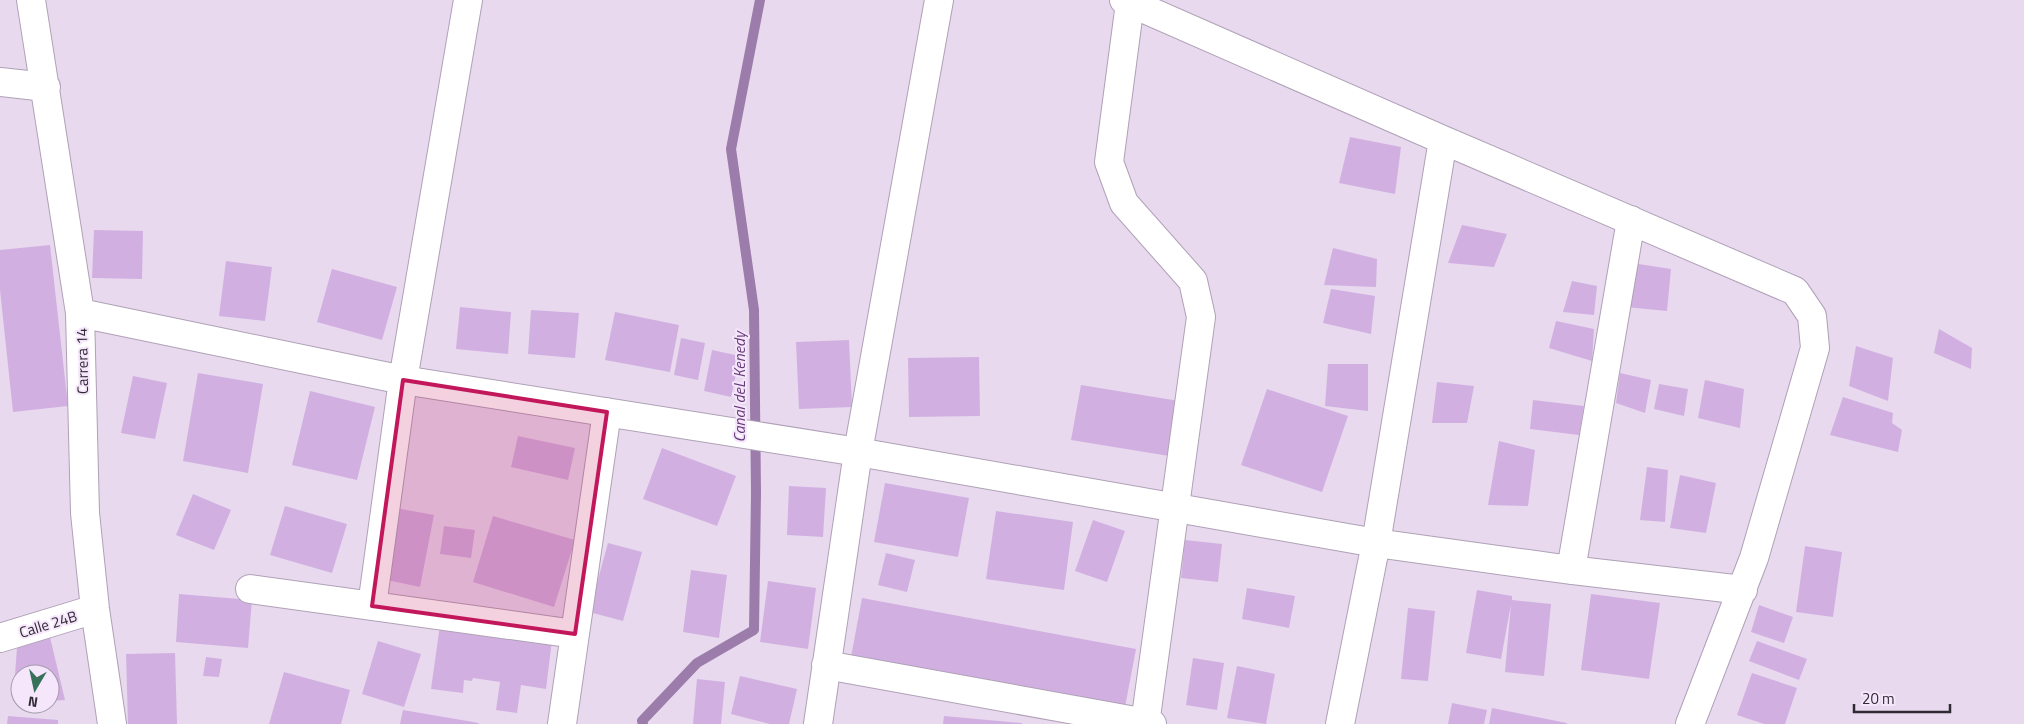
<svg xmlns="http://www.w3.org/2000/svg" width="2024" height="724" viewBox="0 0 2024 724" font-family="'Titillium Web',sans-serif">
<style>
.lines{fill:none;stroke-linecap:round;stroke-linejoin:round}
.stream{stroke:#9b7caa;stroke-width:10}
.building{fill:#d1b0e1}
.minor-casing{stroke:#afa1b6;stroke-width:30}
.minor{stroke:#fff;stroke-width:28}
.marked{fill:#c2185b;fill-opacity:0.2;stroke:#c2185b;stroke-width:4;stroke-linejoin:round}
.labels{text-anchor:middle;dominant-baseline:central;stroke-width:4;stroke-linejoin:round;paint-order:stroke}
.street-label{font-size:15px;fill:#302a33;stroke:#f5e6fc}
.water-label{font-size:16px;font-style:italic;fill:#653b77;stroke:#f5e6fc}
</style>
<rect width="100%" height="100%" fill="#e8d9ef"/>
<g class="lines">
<path class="stream" d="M643 724 642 721 697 663 754 630 756 493 754 310 731 149 760 0"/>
</g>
<path class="building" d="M1350 137 1401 147 1395 194 1339 183Z
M1462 225 1507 234 1494 267 1448 263Z
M94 230 143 231 142 279 92 278Z
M50 245 68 406 13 412 0 290V250Z
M1333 248 1377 259 1376 287 1324 285Z
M226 261 272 267 265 321 219 316Z
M1632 263 1671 269 1667 311 1625 307Z
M332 269 397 287 382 340 317 322Z
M1572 281 1597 286 1594 315 1563 312Z
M1331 289 1375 296 1371 334 1323 323Z
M460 307 511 312 508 354 456 349Z
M531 310 579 313 575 358 528 354Z
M615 312 679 325 670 372 605 360Z
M1556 321 1594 329 1592 361 1549 348Z
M1939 329 1972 348 1971 369 1934 353Z
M681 338 705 343 698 380 674 375Z
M849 340 852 407 799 409 796 342Z
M1856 346 1893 358 1888 401 1849 386Z
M712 350 740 356 731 397 704 391Z
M979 357 980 416 909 417 908 358Z
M1328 364H1368V411L1325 406Z
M198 373 263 384 248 473 183 461Z
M1620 373 1651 380 1645 413 1616 403Z
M133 376 167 383 155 439 121 433Z
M1705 380 1744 389 1740 428 1698 418Z
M1437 382 1474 386 1467 423H1432Z
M1659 384 1688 389 1684 416 1654 409Z
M1081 385 1179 401 1169 456 1071 440Z
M1267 389 1348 416 1322 492 1241 465Z
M310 391 375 407 357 480 292 465Z
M1843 397 1893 413 1892 423 1902 430 1898 452 1830 435Z
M1533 400 1584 406 1579 435 1530 429Z
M518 436 575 448 568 480 511 467Z
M1499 441 1535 450 1528 506 1488 505Z
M662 448 736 476 717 526 643 499Z
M1647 467 1668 470 1665 522 1640 520Z
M1680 475 1716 483 1706 533 1670 528Z
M885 483 969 498 958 557 874 542Z
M789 486 826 488 823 537 787 535Z
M193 494 231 510 214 550 176 535Z
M285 506 347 524 332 573 270 555Z
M396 508 434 515 420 587 382 579Z
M996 511 1073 522 1064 590 986 579Z
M493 516 575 540 554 607 473 582Z
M1093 520 1125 531 1107 582 1075 571Z
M444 526 475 530 471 558 440 554Z
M1185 540 1222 544 1218 582 1181 578Z
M608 543 642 552 623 621 589 612Z
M1805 546 1842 552 1833 617 1796 612Z
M886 553 915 560 907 592 878 585Z
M691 570 727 575 719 638 683 632Z
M768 581 816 588 808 649 760 642Z
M1247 588 1295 596 1289 628 1242 619Z
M1477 590 1512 596V600L1551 604 1544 676 1505 672 1511 604 1501 659 1466 653Z
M179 594 252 600 248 648 176 642Z
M1591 594 1660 603 1649 679 1581 670Z
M862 598 1136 649 1125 707 851 657Z
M1759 605 1793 617 1784 643 1751 632Z
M1408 608 1435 611 1428 681 1401 679Z
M440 625 552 640 546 689 521 685 517 713 496 710 500 682 473 678 472 681 464 680 463 693 431 689Z
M49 633 65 700 50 701V674H20V701H13L17 648Z
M378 641 421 654 404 707 362 694Z
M1757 641 1807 659 1799 680 1749 661Z
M175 653 177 724H128L126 654Z
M206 657 222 659 219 677 203 676Z
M1193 658 1224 663 1217 710 1186 705Z
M1237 666 1275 674 1266 724 1227 718Z
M284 672 350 690 341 724H269Z
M1752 673 1797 688 1785 724H1764L1737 715Z
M740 676 797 689 789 724H770L731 714Z
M697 679 725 682 721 724H693Z
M1452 703 1487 710 1484 724H1448Z
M1492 708 1567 723V724H1489Z
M403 710 479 723 478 724H400Z
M8 716 58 720V724H7Z
M944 716 1022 723V724H943Z"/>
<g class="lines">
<defs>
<path id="minor" d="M31 0 80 313 85 513 95 609 112 724
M1124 0 1443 140 1795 291 1812 316 1815 348 1754 558 1690 724
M1130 3 1109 162 1124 203 1193 281 1201 317 1145 724
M0 82 46 87
M80 313 403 380 858 452 1376 543 1571 570 1743 590
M1571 570 1631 220
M250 589 575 634
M372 606 403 380 468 0
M0 638 95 609
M826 665 1152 724
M562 724 607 412
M818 724 858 452 939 0
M1340 724 1376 543 1443 140"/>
</defs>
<use href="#minor" class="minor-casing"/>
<use href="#minor" class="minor"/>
</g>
<path class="marked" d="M403 380 607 412 575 634 372 606Z"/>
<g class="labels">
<g class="street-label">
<text transform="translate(82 361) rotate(-91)">Carrera 14</text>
<text transform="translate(48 624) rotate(-17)">Calle 24B</text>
</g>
<g class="water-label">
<text transform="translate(739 387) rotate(-90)">Canal deL Kenedy</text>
</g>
</g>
<g transform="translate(35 689) rotate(189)"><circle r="24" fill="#f5e6fc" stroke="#a69bac"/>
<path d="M0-4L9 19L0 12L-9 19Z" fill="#38715a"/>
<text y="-8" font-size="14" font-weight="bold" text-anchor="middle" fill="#302a33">N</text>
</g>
<path d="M1854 704v8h96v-8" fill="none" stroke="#302a33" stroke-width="2.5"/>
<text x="1862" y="704" font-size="15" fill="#302a33" stroke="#f5e6fc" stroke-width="4" paint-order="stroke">20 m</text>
</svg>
